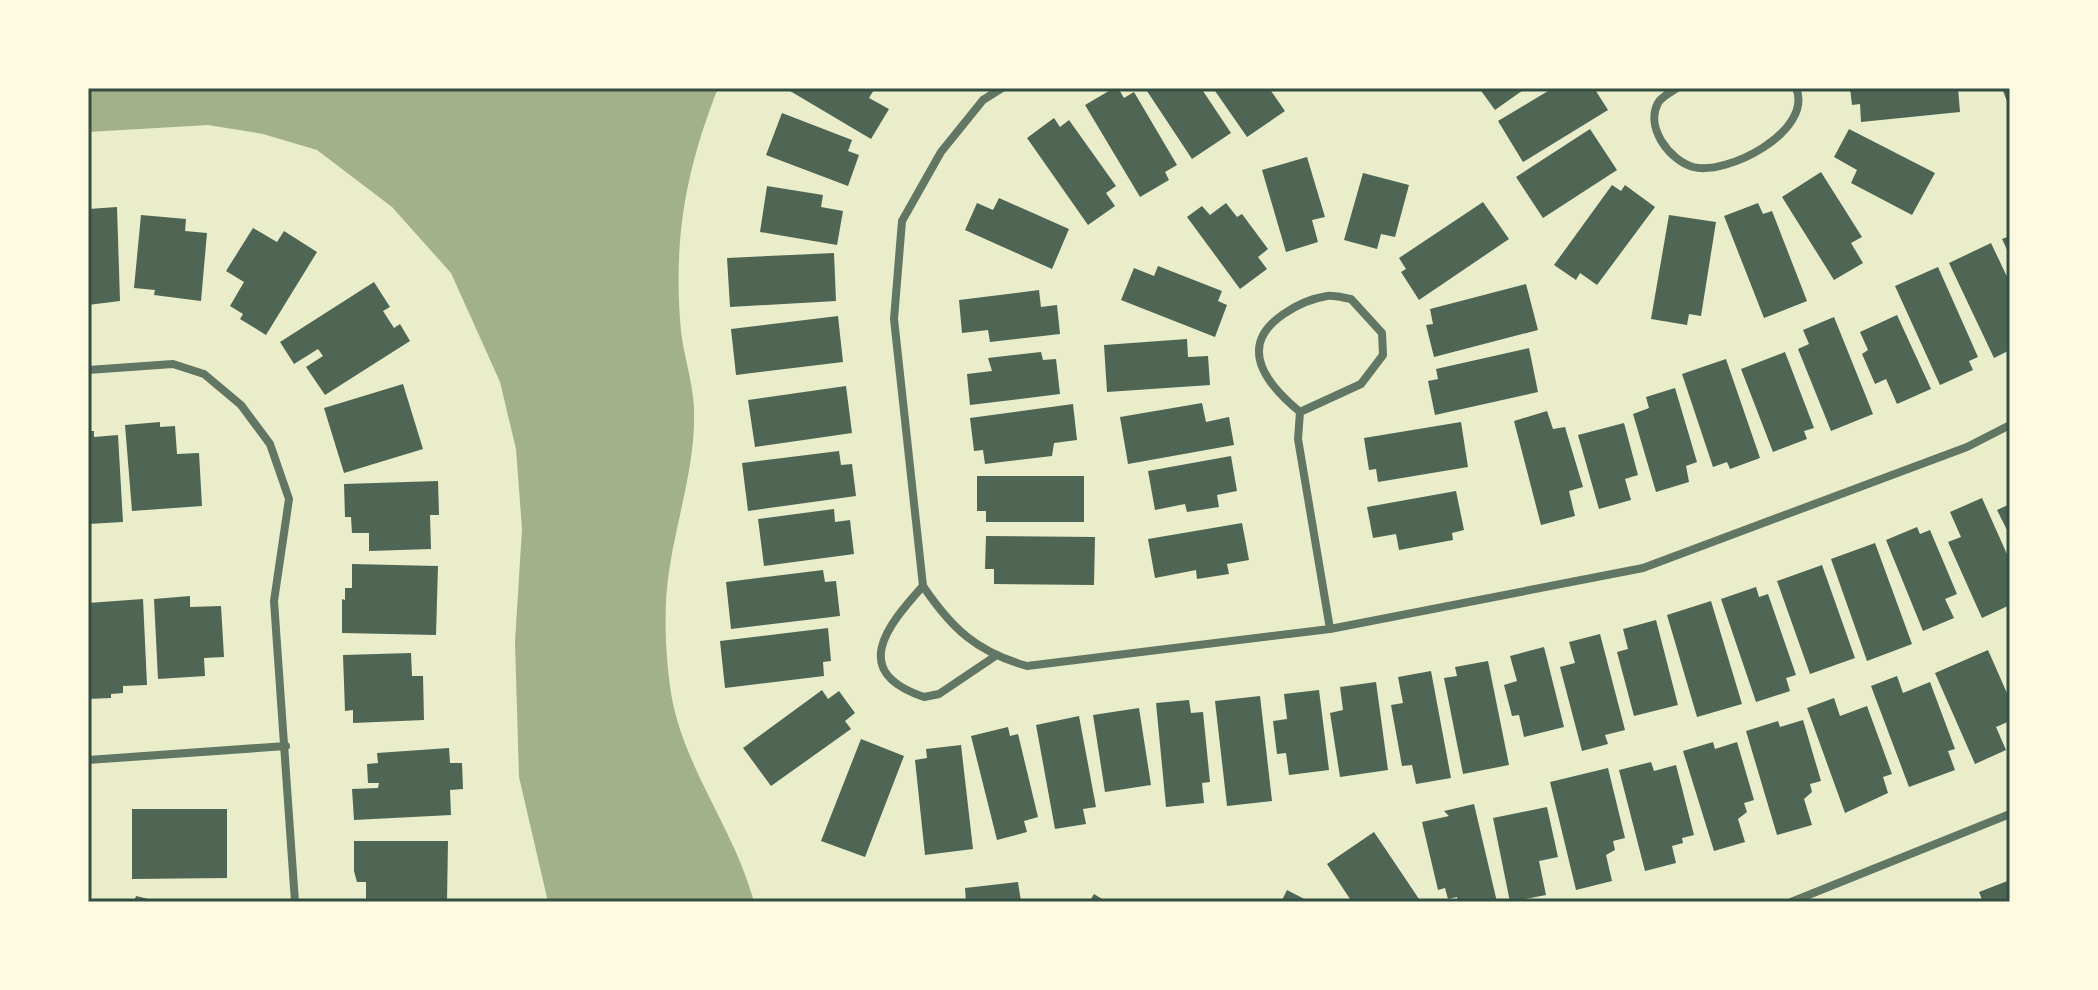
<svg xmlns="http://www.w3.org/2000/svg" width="2098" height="990" viewBox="0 0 2098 990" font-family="'Exo 2',sans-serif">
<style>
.water{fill:#a3b18a}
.building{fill:#4f6655}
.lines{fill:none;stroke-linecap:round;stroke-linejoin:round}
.minor{stroke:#617663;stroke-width:8}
.neatline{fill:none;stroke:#344e41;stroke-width:3}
</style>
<rect width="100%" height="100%" fill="#e9edc9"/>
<path class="water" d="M88 88H718C687 167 674 234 680 319 681 349 693 379 694 409 696 461 678 515 670 565 663 605 665 653 671 693 683 767 735 830 754 902H548L519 777 515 642 522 529 516 449 500 382 451 273 392 207 317 150 263 134 208 125 88 132Z"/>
<path class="building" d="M785 88H875L869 98 889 109 871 139Z
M1114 88H1118L1124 98 1134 92 1177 165 1165 172 1169 180 1140 197 1085 105Z
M1145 88H1201L1231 133 1192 159Z
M1213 88H1269L1285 111 1247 137Z
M1479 88H1526L1495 110Z
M1553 88H1594L1608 110 1523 162 1498 121Z
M1850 88H1958L1960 112 1861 122 1860 104 1852 105Z
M2010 88V109L2003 91Z
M782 113 852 140 848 151 859 155 848 186 766 155Z
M1054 118 1060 127 1069 120 1116 186 1106 193 1115 206 1088 225 1027 138Z
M1590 129 1617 170 1543 218 1516 177Z
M1849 129 1935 173 1912 215 1851 183 1857 170 1834 157Z
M1307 157 1325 217 1312 220 1318 242 1286 252 1262 170Z
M1821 172 1862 237 1851 243 1863 263 1834 280 1782 197Z
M1363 173 1409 185 1395 237 1381 234 1377 249 1344 240Z
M1612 185 1621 191 1625 185 1655 207 1597 285 1580 273 1576 280 1554 265Z
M767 186 823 195 821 207 843 211 837 245 760 232Z
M999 198 1069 229 1052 269 965 230 977 203 993 210Z
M1483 202 1509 239 1419 300 1401 272 1406 269 1399 258Z
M1226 203 1237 217 1242 214 1268 249 1258 257 1267 269 1240 289 1187 217 1202 206 1210 215Z
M1758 203 1763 214 1772 211 1807 301 1764 318 1724 216Z
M117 207 120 301 88 305V209Z
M141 215 186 219 185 231 207 233 201 301 154 295 155 290 134 288Z
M1669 215 1716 222 1701 316 1689 314 1687 325 1651 319Z
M253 228 277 242 284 231 317 252 266 335 240 319 243 314 230 306 244 282 226 271Z
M2010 236V256L2002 239Z
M1991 243 2010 283V350L1994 358 1949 263Z
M834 253 836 301 730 307 727 258Z
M1158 266 1222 291 1218 301 1227 305 1215 337 1121 300 1134 268 1154 276Z
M1938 267 1978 357 1969 361 1973 370 1940 385 1895 286Z
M374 282 390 307 383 311 394 328 400 324 410 341 325 395 306 367 323 356 318 349 294 364 280 342Z
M1526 284 1538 330 1434 357 1426 325 1433 324 1430 309Z
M1039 290 1041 307 1057 305 1060 334 990 342 988 330 962 333 959 300Z
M1897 315 1931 389 1897 404 1886 379 1875 384 1862 354 1868 350 1860 332Z
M838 316 843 362 736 375 731 329Z
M1834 317 1873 414 1831 431 1798 349 1809 344 1803 330Z
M1187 339 1188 357 1208 356 1210 385 1107 392 1104 345Z
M1529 348 1538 392 1435 415 1428 381 1438 379 1436 369Z
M1041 352 1043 360 1056 359 1060 394 970 405 967 374 992 371 988 358Z
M1785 352 1814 428 1804 431 1807 439 1773 452 1741 369Z
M1726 359 1760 458 1730 469 1727 462 1713 467 1682 374Z
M403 384 423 449 344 473 324 408Z
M846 386 852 433 755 447 748 400Z
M1675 388 1697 462 1686 466 1689 482 1656 492 1633 414 1649 408 1646 397Z
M1202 403 1206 422 1229 417 1234 445 1128 464 1120 417Z
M1073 404 1077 440 1054 443 1052 456 985 464 983 450 974 451 970 418Z
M1547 411 1553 429 1565 427 1583 487 1569 491 1575 516 1541 525 1514 421Z
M160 422V427L175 426 177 454 199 453 202 506 132 511 125 425Z
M1461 422 1468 467 1378 482 1376 469 1369 470 1364 438Z
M1624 423 1638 475 1625 479 1631 500 1599 509 1578 435Z
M88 431H94V437L118 435 123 522 88 524Z
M839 451 841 465 852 464 856 496 748 511 742 463Z
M1231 456 1237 491 1217 495 1219 507 1187 512 1185 504 1155 510 1148 471Z
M977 476H1084V522H986V511H977Z
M438 481 439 515H430L431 549 369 551V533H352L351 517H345L344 484Z
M1456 491 1464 530 1452 533 1453 540 1399 550 1396 534 1373 538 1367 507Z
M1982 498 2010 561V605L1982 618 1948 542 1961 537 1950 512Z
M2010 504V536L1997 510Z
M834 509 835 522 850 520 854 554 764 566 758 519Z
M1242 523 1249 560 1227 564 1229 574 1197 579 1196 570 1155 578 1148 539Z
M1917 527 1920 534 1930 530 1957 594 1945 599 1954 618 1923 631 1886 540Z
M986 536 1095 537 1094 585 994 584V569H985Z
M1875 543 1912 644 1867 661 1831 559Z
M352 564 438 566 436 635 342 633V599L345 600V588H352Z
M1822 565 1855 658 1810 674 1777 581Z
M823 570 825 582 836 581 840 616 731 629 726 582Z
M1756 587 1759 597 1768 594 1796 675 1786 678 1790 691 1756 702 1721 599Z
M190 596V607L221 606 224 657 204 658 205 676 158 679 154 599Z
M143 599 147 685 123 686V693L111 694V698L88 699V603Z
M1711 601 1742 704 1697 717 1667 615Z
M1656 620 1678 705 1634 716 1617 652 1628 649 1623 629Z
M828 628 831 661 823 662 824 676 725 688 720 641Z
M1600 634 1625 730 1605 735 1608 744 1582 751 1560 667 1575 663 1569 642Z
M1544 647 1564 727 1524 737 1519 715 1512 716 1504 685 1517 681 1510 656Z
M1988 650 2010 700V721L1996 727 2006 750 1975 764 1935 673Z
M411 653 412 676H423L424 720 353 723V710L345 711 343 655Z
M1488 661 1509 765 1463 774 1444 678 1457 676 1455 667Z
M1431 671 1451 778 1416 784 1412 765 1402 766 1391 705 1403 703 1398 677Z
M1897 676 1903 693 1930 682 1955 749 1948 751 1955 770 1909 787 1871 686Z
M1376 682 1388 770 1340 777 1330 713 1343 710 1340 687Z
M822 690 828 699 839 691 855 713 845 721 851 729 771 786 743 748Z
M1319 690 1329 770 1289 775 1286 753 1277 754 1273 721 1287 719 1284 694Z
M1260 696 1272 801 1227 806 1215 701Z
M1834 698 1840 716 1867 706 1892 774 1883 777 1888 793 1845 813 1807 708Z
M1189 700 1191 713 1203 712 1210 782 1202 783 1204 803 1166 807 1156 703Z
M1139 708 1151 785 1105 792 1093 715Z
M1079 716 1096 807 1083 809 1086 824 1055 829 1036 725Z
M1803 720 1821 781 1810 784 1812 792 1804 799 1812 825 1777 835 1746 731 1778 721 1780 727Z
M1008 727 1010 736 1018 734 1038 817 1024 821 1027 832 997 840 971 736Z
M861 739 904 756 865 857 821 841Z
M1713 742 1715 749 1737 742 1754 800 1744 803 1747 812 1738 819 1745 842 1714 851 1683 751Z
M961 745 973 849 925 855 915 760 927 758 926 749Z
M449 748 450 763H462L463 789 450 790 451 815 354 820 352 789 378 788 379 783H368L367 764 378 763 377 753Z
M1651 762 1654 771 1676 765 1694 835 1682 838 1683 843 1672 846 1676 863 1645 871 1619 770Z
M1608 768 1625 838 1613 841 1615 850 1606 855 1612 881 1576 890 1550 782Z
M1474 804 1497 902H1458L1457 897 1448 899 1445 888 1438 890 1422 822 1449 816 1444 811Z
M1547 807 1558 857 1539 861 1546 895 1510 902 1493 818Z
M132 809H227V878L132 879Z
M1374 832 1421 902H1352L1327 864Z
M354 841H448L447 902H366V882H357L354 871Z
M2010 880V902H1983L1979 892Z
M1018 882 1021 902H966L965 888Z
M1287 890 1310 902H1281Z
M1094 894 1107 902H1089Z
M136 896 157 901V902H134Z"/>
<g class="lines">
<path class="minor" d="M1002 88 983 100 941 152 902 221 894 319 923 586C952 629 977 652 1027 666L1330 629 1643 568 1967 447 2010 425
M1677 88C1671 92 1661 97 1658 103 1645 127 1669 160 1693 167 1727 176 1814 131 1796 88
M88 370 173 364 204 374 241 405 270 444 289 499 274 601 295 902
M1300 412C1283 398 1259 375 1259 352 1258 322 1302 300 1327 296 1334 295 1344 298 1351 299L1382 333 1383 355 1361 384 1300 412 1298 439 1330 629
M923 586C887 626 849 672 924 697L939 694 994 657
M88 760 286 746
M1791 902 2010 814"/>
</g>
<rect width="2098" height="990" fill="none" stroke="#fefae0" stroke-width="180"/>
<rect x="90" y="90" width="1918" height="810" class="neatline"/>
</svg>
